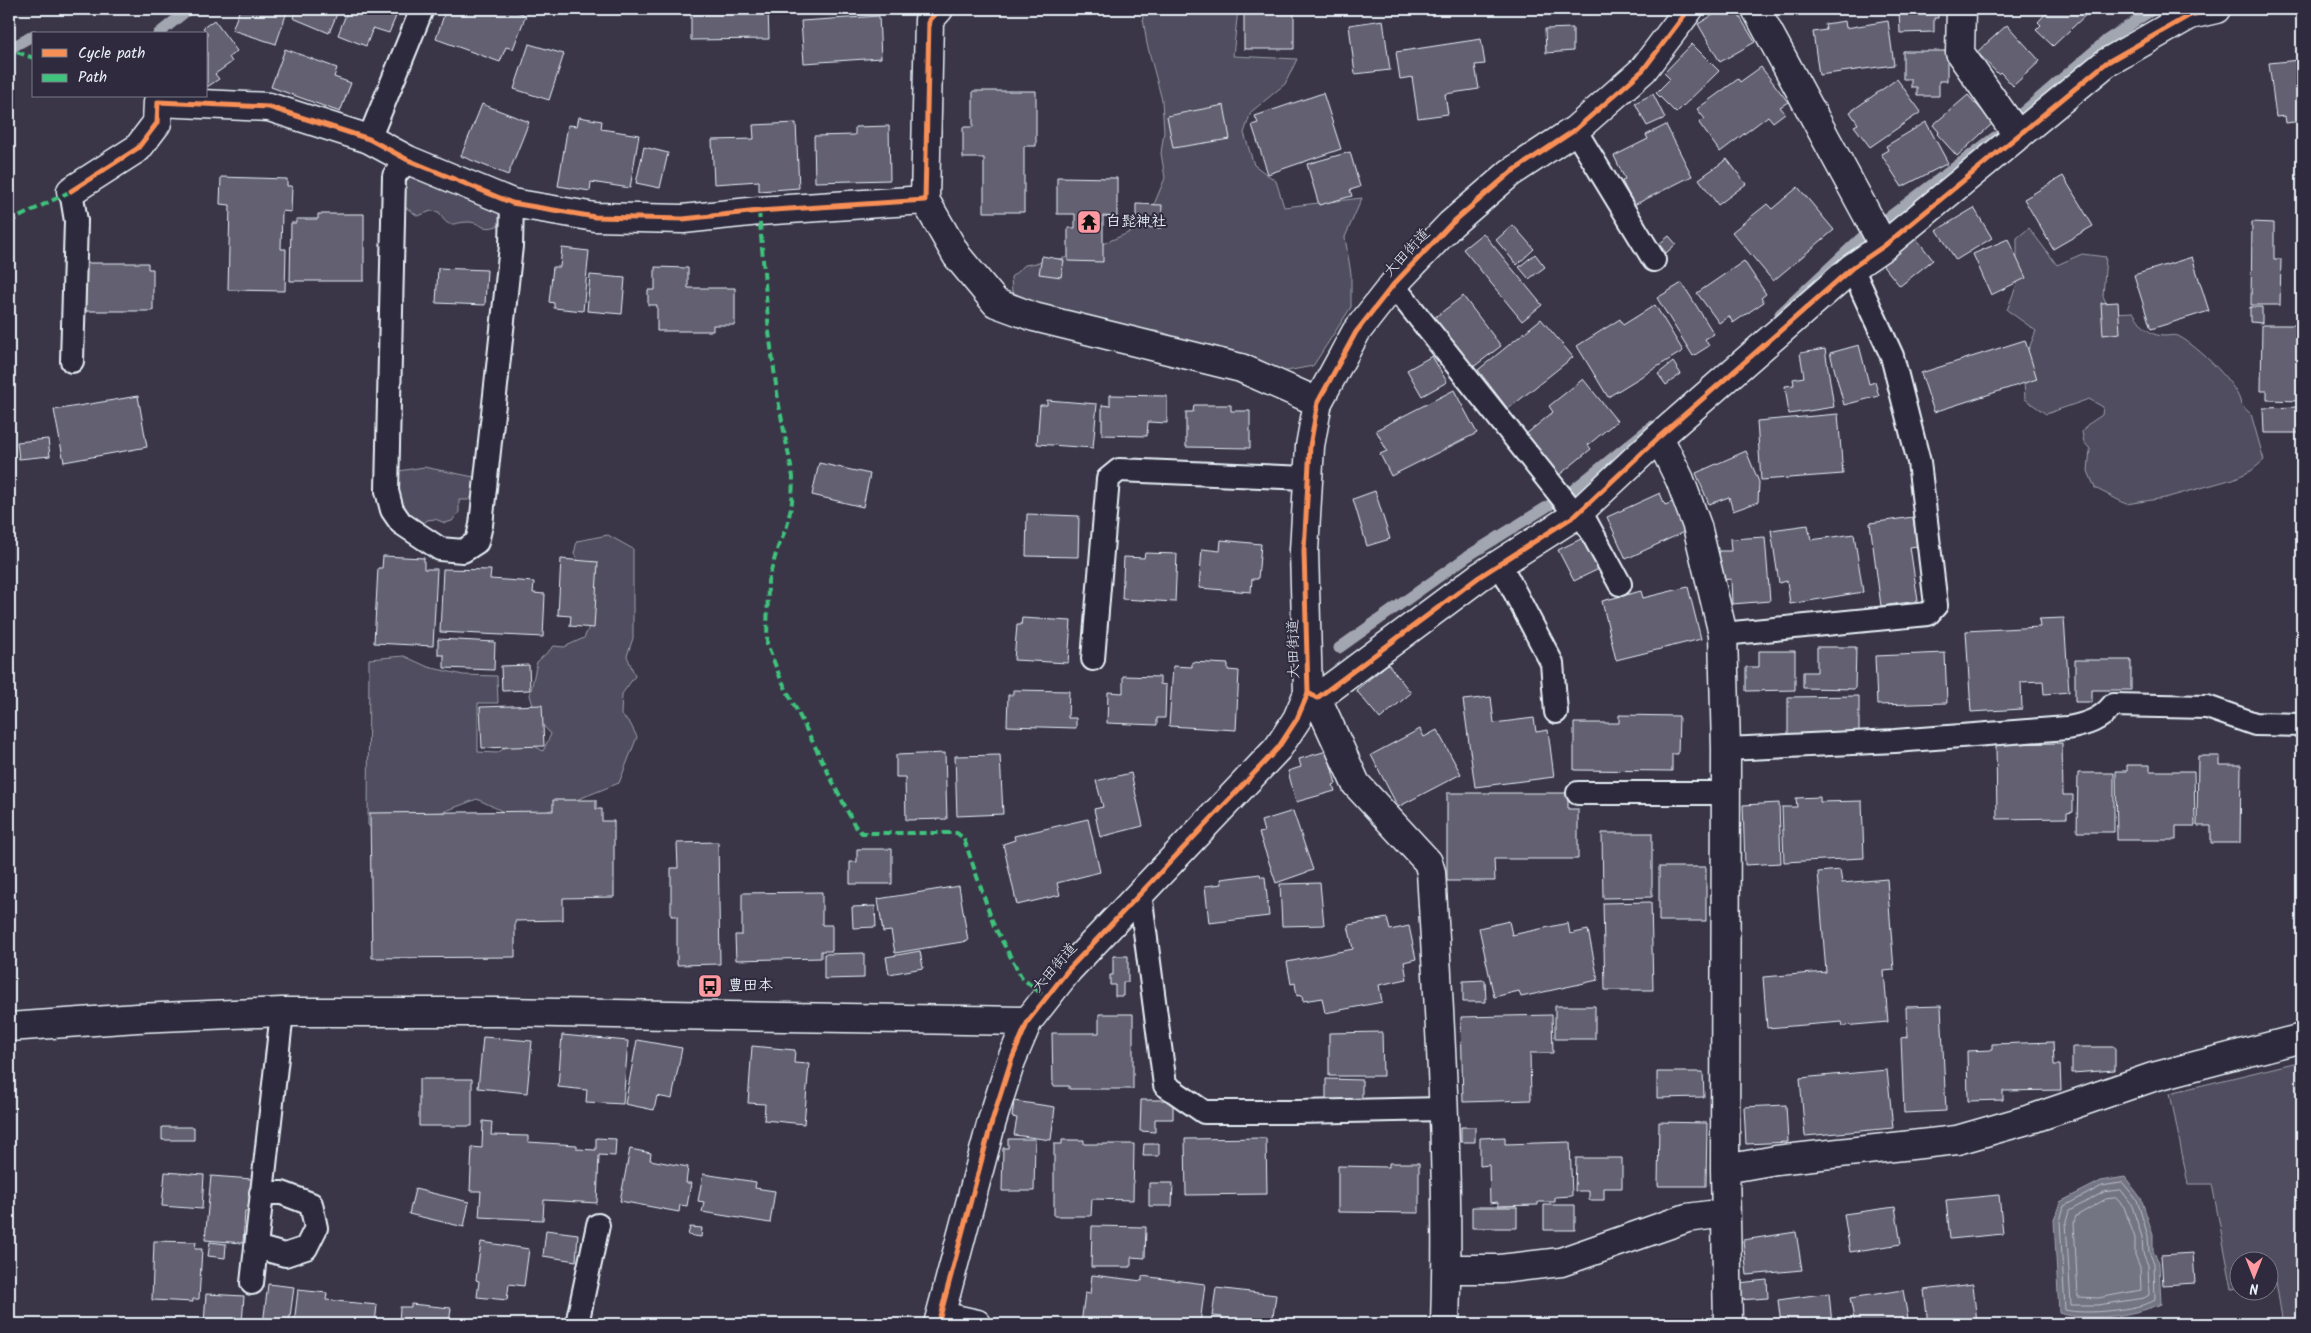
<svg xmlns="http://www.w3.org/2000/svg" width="2311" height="1333" viewBox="0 0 2311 1333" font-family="Kalam,'Klee One',sans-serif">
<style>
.green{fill:#504e5f;stroke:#9ca0ac}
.water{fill:#737482;stroke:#a2a6b1}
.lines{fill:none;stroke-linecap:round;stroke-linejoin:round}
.shore{stroke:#b9bfc9;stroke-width:1}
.stream{stroke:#a2a6b1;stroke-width:11}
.building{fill:#636171;stroke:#e8f1f8}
.lane-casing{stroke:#e8f1f8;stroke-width:26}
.street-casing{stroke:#e8f1f8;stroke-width:31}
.secondary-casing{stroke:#e8f1f8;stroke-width:31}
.lane{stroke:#2f2a3d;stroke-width:22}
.street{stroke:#2f2a3d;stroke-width:28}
.secondary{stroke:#2f2a3d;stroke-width:28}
.quiet{stroke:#40c37c;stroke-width:4;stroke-dasharray:8 4;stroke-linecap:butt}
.cycleway-casing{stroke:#2f2a3d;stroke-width:8}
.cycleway{stroke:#f78f57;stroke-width:5}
.labels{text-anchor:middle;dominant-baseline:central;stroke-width:4;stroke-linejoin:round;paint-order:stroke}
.poi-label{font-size:15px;font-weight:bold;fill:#e8f1f8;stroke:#2f2a3d;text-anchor:start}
.street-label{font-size:15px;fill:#e8f1f8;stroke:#2f2a3d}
</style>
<rect width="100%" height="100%" fill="#3a3648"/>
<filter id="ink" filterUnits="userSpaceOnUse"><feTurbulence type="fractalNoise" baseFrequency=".02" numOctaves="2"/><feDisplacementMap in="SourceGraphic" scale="10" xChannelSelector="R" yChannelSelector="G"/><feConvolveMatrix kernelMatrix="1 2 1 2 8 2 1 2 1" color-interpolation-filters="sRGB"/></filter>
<g filter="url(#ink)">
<path class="green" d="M1144 9H1238L1233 56 1297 59 1285 84 1251 112 1244 133 1254 165 1276 181 1284 207 1362 198 1345 237 1351 274V307L1313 366 1276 373 1162 332 1104 324 1050 309 1012 292 1011 277 1025 265 1075 256 1128 233 1150 214 1165 178 1161 153 1164 132 1162 100 1147 44 1142 12Z
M416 169 502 204 500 225C481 232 483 223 469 222 452 222 449 231 439 212L431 211 418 216 405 207 401 182Z
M2029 228 2057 265 2082 254 2106 257 2103 296 2111 313 2133 312C2141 324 2148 336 2165 336 2170 336 2176 334 2180 337 2198 347 2239 385 2241 405L2251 414 2264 460 2251 471 2233 479 2165 498 2126 504 2095 488 2088 471 2090 449 2084 442 2082 432 2087 425 2102 415 2103 407 2089 399 2046 414 2025 399 2023 363 2036 331 2007 310 2017 284V238Z
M424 467 474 477V495L468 500H459V512L452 521 445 523 435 519 427 520 422 526 402 516 397 491 399 471Z
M608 535 633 549V638L627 656 635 676 622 694 621 715 630 723 637 737 619 783 523 821 477 799 443 812 423 815 377 835 368 825 369 659 404 656 428 667 463 675 497 676 498 703H478V752L497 753 521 738 543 751 551 734 537 719 530 695 537 662 554 646 564 647 584 638 594 616 589 579 574 554 577 541Z
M2302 1061V1324H2283L2276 1282 2269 1283 2268 1260H2238V1288L2232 1289 2212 1184H2188L2170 1093Z"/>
<path class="water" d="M2125 1177 2141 1198 2153 1235V1251L2159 1262 2161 1304C2132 1316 2089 1322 2059 1313L2054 1220 2060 1202 2101 1181Z"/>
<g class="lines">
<path class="shore" d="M2123 1183 2137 1200 2148 1236 2149 1252 2154 1263 2155 1300C2139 1310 2084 1315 2065 1310L2060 1221 2064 1206 2102 1186Z
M2121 1190 2131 1203 2142 1237 2143 1253 2148 1265 2149 1295 2144 1298 2098 1305H2071L2066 1222 2069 1211 2104 1192Z
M2116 1198 2124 1207 2135 1238V1255L2140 1267 2141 1290 2098 1298 2078 1297 2074 1222 2076 1216 2106 1199Z"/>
<path class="stream" d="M158 34 189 9
M9 49 34 35
M2009 124 2108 39 2154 9
M1780 314 1860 239 1995 137
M1339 648 1468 556 1569 493 1652 426"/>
</g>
<path class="building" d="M240 9H288L276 44 232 30Z
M296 9H339L329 33 293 18Z
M348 9H399L389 33 373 28 366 46 338 35Z
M446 9H509L526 15 513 49 506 47 500 62 436 39Z
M691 9H768L769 39 691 40Z
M1244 9H1294V49H1244Z
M1540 9H1648V12L1540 15Z
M1723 9H1735L1755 42 1720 62 1698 24Z
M1899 9H1938V18H1934V32L1900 33Z
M2043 9H2092L2053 46 2036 30 2041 25 2038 22 2047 12Z
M879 16 881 58 804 63 801 21Z
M214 20 237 51 229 57 232 62 215 74 219 79 207 87V33L203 28Z
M1383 20 1390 70 1355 74 1349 25Z
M1845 21 1846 28 1888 21 1894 65 1819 75 1813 32 1826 30 1825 24Z
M2007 25 2040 61 2013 86 2000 72 1998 74 1977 52Z
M1573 28V51L1546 53 1545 29Z
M1481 39 1485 64 1475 65 1479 89 1445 94 1448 114 1418 118 1412 77 1400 79 1396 52Z
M529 44 564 54 549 100 514 89Z
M1692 44 1719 71 1676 113 1656 93 1670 79 1664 73Z
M285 49 337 68 334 77 351 83 340 112 271 87Z
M1903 51H1947V81H1939V96H1917V87H1911V79H1903Z
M2299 60 2300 73H2302V121L2286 123 2285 116 2276 117 2269 63Z
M1761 67 1788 102 1780 107 1785 113 1773 122 1768 116 1720 152 1699 123 1705 119 1697 109 1738 79 1740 82Z
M1897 79 1921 112 1870 147 1854 126 1858 124 1850 112Z
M973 91H1036V146H1024V212H984V158H963V127H973Z
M1323 93 1341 149 1268 174 1252 125 1258 123 1255 116Z
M1653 94 1665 118 1647 126 1635 103Z
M1968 95 1993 123 1957 156 1937 134 1939 132 1933 125Z
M482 104 529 122 508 175 461 156Z
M1224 105 1230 139 1173 148 1167 116Z
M579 117 602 121 601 129 639 135 630 188 591 182 590 191 558 186 568 125 577 126Z
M1926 122 1948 163 1902 187 1881 154 1888 150 1886 146Z
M796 123 799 188 759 191V181L714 184 712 140 754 139 753 125Z
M1666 125 1692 176 1634 205 1622 181 1625 179 1614 156 1648 139 1646 135Z
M889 126 890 180 815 182 814 136 855 135V127Z
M644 147 668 153 660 188 636 183Z
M1350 152 1360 187 1350 190 1352 196 1319 205 1307 164Z
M1727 159 1746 184 1718 205 1699 179Z
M2063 176 2093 226 2053 249 2024 199Z
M221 177 287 179V186H292L291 212 282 211 281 249H286L285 291 228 290 230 205 220 204Z
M1057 177 1117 178V217L1103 216V262L1068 261V228H1075V214H1057Z
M2301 183H2302V267H2300Z
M1798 187 1834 230 1773 281 1732 232 1767 204 1772 209Z
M1136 204 1162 205 1161 228 1136 227Z
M1974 208 1992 238 1956 260 1937 230Z
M318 214H364V281H290L291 223H296V219H318Z
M2252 222 2274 223V259H2281L2280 305H2251Z
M1513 225 1534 249 1517 265 1496 240Z
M1483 233 1542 305 1522 321 1463 249Z
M1669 236 1676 244 1666 253 1659 244Z
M1915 237 1933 260 1900 286 1881 263Z
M2008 239 2026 278 1991 295 1973 254Z
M562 248 589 251 583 311 554 308V303L549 302 553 267H560Z
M1535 254 1545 267 1529 279 1519 267Z
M1042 256 1064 260 1061 277 1039 274Z
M2192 257 2209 311 2151 329 2134 275Z
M1744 261 1766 294 1761 298 1764 302 1733 323 1729 316 1719 323 1697 293Z
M86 263H148V269H153V311H80V268H86Z
M655 267 688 268V288H735V325H713V331H657V305H648V290H655Z
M438 268 487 270 485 305 436 303Z
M590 275 625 278 622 314 587 311Z
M1682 283 1714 334 1705 339 1709 346 1693 356 1657 298Z
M1463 296 1501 346 1472 368 1434 318Z
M2118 302 2120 333 2103 335 2101 303Z
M1655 305 1683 351 1608 397 1577 346 1620 319 1623 325Z
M2250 307H2262V323L2250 322Z
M1541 319 1573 357 1508 409 1478 370Z
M2262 325H2302V401L2267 400V391H2261Z
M2025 340 2037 379 1934 412 1921 373Z
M1859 345 1869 384 1875 382 1879 396 1844 405 1830 353Z
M1825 349 1834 407 1789 414 1785 386 1794 385 1793 379 1804 377 1800 353Z
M1432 356 1447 382 1422 396 1407 370Z
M1673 362 1681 374 1666 385 1658 374Z
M1583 379 1617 421 1588 445 1591 449 1558 476 1525 435 1553 412 1549 406Z
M1454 390 1477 433 1391 476 1380 454 1387 451 1376 430Z
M1110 395 1167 396V423L1148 422 1147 436 1102 435V405L1110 406Z
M138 396 147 447 64 462 54 410Z
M1047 400 1097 404 1093 448 1037 444 1040 405H1047Z
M1194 405H1231V411H1250V448L1186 447V412H1193Z
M2300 407 2302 419H2299L2300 433H2264L2263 408Z
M1838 414 1843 474 1761 480 1757 421Z
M48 439 50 456 19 459 17 442Z
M1746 451 1759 482 1758 502 1733 511 1729 497 1709 504 1696 473Z
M819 463 870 474 863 507 812 495Z
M1375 491 1390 539 1367 546 1353 499Z
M1660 493 1665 505 1673 502 1686 531 1626 559 1607 517Z
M1027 514 1079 516 1078 557 1026 556Z
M1913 517 1917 546 1910 547 1918 601 1881 606 1870 523Z
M1808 525 1811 540 1854 534 1863 592 1790 604 1787 581 1779 583 1771 530Z
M1585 537 1601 568 1574 581 1558 550Z
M1765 537 1770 601 1732 604 1731 579 1721 580 1719 551H1731L1730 539Z
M1221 540 1261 544 1258 579H1252L1251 592 1199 588 1202 549 1220 551Z
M1145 553 1177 554 1175 602 1122 599 1124 557 1144 558Z
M383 556 424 558V569H437L433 646 374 643 378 568H382Z
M561 559 598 562 594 628 570 626 571 616 558 615Z
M443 569 491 570 490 579 534 582 533 593 545 594 543 637 440 632Z
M1688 587 1701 639 1616 660 1602 601 1641 591 1643 598Z
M1022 618 1071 621 1068 663 1014 660 1017 625H1021Z
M2064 618 2069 692 2044 694 2043 681 2021 682 2022 709 1971 712 1966 631 2040 627 2039 619Z
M438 639 495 642 494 670 444 668V655H438Z
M1817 647H1856L1855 689 1803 688V672H1817Z
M1759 651H1795V690L1746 691V667H1759Z
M1945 653 1947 703 1877 705 1875 656Z
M2075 660H2131V690H2092V702H2075Z
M1192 662 1228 664V670L1239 671 1236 730 1169 726 1173 666 1192 667Z
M1388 664 1411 693 1380 719 1356 690Z
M529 665 530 690 502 691 501 666Z
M1123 676 1160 677V684L1166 685 1165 718H1157V725L1107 723 1108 692 1123 693Z
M1013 690 1069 691 1068 718H1076V728L1007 726 1008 695H1013Z
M1859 696V732L1788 734V697Z
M1491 697 1494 723 1534 718 1536 732 1548 730 1554 777 1475 787 1463 700Z
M542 705 544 746 482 748 480 707Z
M1619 715 1679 716 1678 754H1672V771L1574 770V723H1619Z
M1420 729 1424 737 1437 730 1461 774 1398 807 1371 755Z
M2062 743 2063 795H2073V812L2067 813V818L1997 819 1996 744Z
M1327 751 1336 784 1333 785 1335 791 1296 802 1288 771 1301 767 1299 759Z
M945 753 947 819 906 820 905 777H896V755Z
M1000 755 1003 814 957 816 955 756Z
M2198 756H2220V765H2241L2240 843H2211V826H2197Z
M2127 765H2150V771H2194L2195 826H2176V840H2117L2116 771H2127Z
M1131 773 1143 826 1100 837 1094 809 1103 807 1096 781Z
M2078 773H2114V832H2077Z
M1447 793H1568V809H1578V859H1494L1495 881H1447Z
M1820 797V802L1862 801 1864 858 1784 862 1782 807H1797L1796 798Z
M553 800H596V809H602V821H614V897L563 898V920L515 921V957L372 958 370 813 553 811Z
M1779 803 1781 863 1745 865 1743 805Z
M1293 811 1313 870 1276 883 1259 833 1264 832 1261 821Z
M1088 819 1100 872 1057 883 1060 895 1017 905 1003 844 1015 840 1014 836Z
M1602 833H1652V897L1603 898Z
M718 842 720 964 677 965V916H671V868H678L677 843Z
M857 849H892V884H850V862H857Z
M1659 867H1706V921H1659Z
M1840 870 1842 883 1887 879 1894 970 1884 971 1888 1022 1843 1026 1842 1022 1767 1028 1763 977 1826 972 1818 872Z
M1260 874 1261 877H1265L1269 916 1209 923 1205 886 1222 884 1221 879Z
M1320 883 1324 925 1282 926 1280 884Z
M959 886 968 941 895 953 891 931 883 932 878 899Z
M822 892V925H832V951H821V958L736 960 735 935H742V893Z
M1651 902 1653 990H1605L1603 903Z
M875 906 876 927 853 928 852 907Z
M1387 918 1390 930 1409 926 1416 959 1404 962 1407 979 1379 985 1382 1002 1325 1013 1322 998 1303 1001 1302 995 1297 996 1295 983 1291 984 1287 962 1353 949 1348 925Z
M1509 921 1512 935 1568 923 1570 934 1588 930 1598 980 1521 997 1519 991 1494 997 1479 928Z
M920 951 923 968 889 974 886 957Z
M864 953V978L824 979V954Z
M1113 956H1128V982H1123V996H1115V985H1110V975H1113Z
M1485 980 1486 1002H1463V981Z
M1555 1006H1595V1039H1555Z
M1941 1006 1946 1111 1904 1113 1901 1038 1907 1037 1906 1007Z
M1099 1014H1133V1089H1069V1086H1053L1052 1033H1099Z
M1552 1015 1553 1053H1530L1531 1100 1463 1102 1461 1017Z
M1382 1032 1383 1076H1329V1033Z
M562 1035 628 1041 623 1104 586 1102 587 1090 558 1087Z
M483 1037 532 1041 527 1093 478 1088Z
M637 1040 682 1048 672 1099 657 1096 654 1110 625 1104Z
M2053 1042 2054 1065H2060L2061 1090 2003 1091V1100L1968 1101 1967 1051 1992 1050V1044Z
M752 1046 795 1050 794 1063 809 1064 804 1124 764 1120 765 1104 748 1103Z
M2072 1047H2115V1070L2072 1073Z
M1887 1070 1893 1128 1805 1136 1800 1078Z
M1657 1072H1703L1704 1097 1657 1098Z
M419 1079H472V1126H419Z
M1326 1079 1362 1080V1102H1326Z
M1141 1100H1173V1119H1155V1132L1140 1131Z
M1014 1101 1055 1107 1051 1140 1014 1135 1017 1118 1012 1117Z
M1786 1105 1788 1142 1746 1144 1744 1107Z
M483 1121 492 1122 491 1135 528 1136V1142L577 1145V1149L596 1150V1138L616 1139 615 1156 599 1155 597 1203 544 1200 543 1220 479 1217 481 1191H470L472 1147 482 1148Z
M1659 1122 1707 1123 1706 1186H1658Z
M162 1127H194V1140H162Z
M1461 1127H1475V1142H1461Z
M1505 1137V1144L1570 1142 1572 1196 1555 1197V1202H1538V1205L1498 1206V1202L1490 1203 1489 1165 1480 1166V1138Z
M1266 1138 1267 1194 1186 1195 1185 1139Z
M1008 1139H1035L1034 1191H1002L1003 1148H1008Z
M1062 1140H1084V1144H1134L1133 1200 1092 1199 1091 1216H1054V1144H1062Z
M1144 1144H1159V1156H1143Z
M630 1149 651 1153 650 1160 688 1167 686 1183H691L687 1206 680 1205 679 1212 620 1201Z
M1576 1158H1622V1188H1604V1200H1589V1191H1575Z
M1389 1163H1419V1213L1338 1212V1166L1389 1167Z
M165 1172 204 1175 202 1209 162 1206Z
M703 1174 756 1182 755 1188 775 1191 770 1223 702 1212 704 1202 698 1201Z
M211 1176 252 1179 250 1211H245L243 1243 205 1240Z
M1149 1183H1173L1172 1206H1149Z
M415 1189 469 1202 464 1227 409 1214Z
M1999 1195 2003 1234 1950 1239 1946 1200Z
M1544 1205H1575V1230H1544Z
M1472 1207H1517V1228H1472Z
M1895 1207 1901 1244 1850 1252 1844 1214Z
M1092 1226 1146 1227 1145 1258 1131 1257V1267H1091Z
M690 1227 702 1228 701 1237 688 1235Z
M546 1230 578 1234 576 1261 543 1256Z
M1796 1232 1802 1270 1747 1275 1743 1240Z
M154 1241 196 1242 195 1249H202L199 1299H193V1302L152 1300Z
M210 1242 226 1244 225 1258 208 1256Z
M481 1242 529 1249 524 1286 509 1284 507 1300 477 1297 479 1281 476 1280Z
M2193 1253 2195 1283 2163 1285 2161 1255Z
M1092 1275 1142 1281V1276L1205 1284 1200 1324H1081L1085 1293 1090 1294Z
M1767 1280 1768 1298 1739 1300 1738 1283Z
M268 1284 294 1287 289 1324H263Z
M1973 1284 1977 1324H1928L1924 1290Z
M1216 1288 1276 1295 1272 1324H1222L1223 1317 1212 1316Z
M298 1290 327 1293 326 1300 377 1305 375 1324H294Z
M1903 1290 1909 1324H1855L1850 1298Z
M1829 1293 1832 1324H1781L1778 1300Z
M206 1294 244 1296 242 1324H204Z
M411 1304 451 1308 449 1324H399L400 1307H411Z"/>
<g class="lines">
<defs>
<path id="lane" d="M1575 130 1654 260
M369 139 422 9
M408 160 394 176 387 491 392 510 401 523 440 549 463 551 477 542 481 525 511 246 512 203
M71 191 76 221 72 361
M1393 285 1576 515
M1580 511 1620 584
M1500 564 1552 663 1556 712
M1723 634 1928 614 1936 605 1919 462 1892 356 1852 268
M1093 659 1108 479 1119 470 1308 478
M1726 749 1895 741 2067 728C2085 725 2101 720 2113 705L2207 707 2255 724 2302 725
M1578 793H1726
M1140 893 1165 1085 1204 1112H1297L1443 1109
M256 1247 285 1255 306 1248 316 1228 311 1204 282 1193H261
M252 1283 282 1012
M577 1324 598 1225"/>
<path id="street" d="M1756 9 1884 246
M1961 9 1960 53 2018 136
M71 191 138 148 157 123 158 102 269 107 369 139 408 160 512 203 595 217 683 219 759 211 925 200 929 20 939 9
M925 200 957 256 996 303 1034 317 1241 368 1318 402
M1659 437 1680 480 1697 526 1723 634 1726 749 1725 1169 1728 1324
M1308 693 1317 698 1479 577 1576 515 1659 437 1852 268 1884 246 2106 63 2190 15 2216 9
M1317 698 1356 784 1428 862 1431 872C1440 1023 1450 1174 1445 1324
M1725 1169 1776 1160 1957 1140 2034 1118 2153 1077 2302 1038
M1447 1269H1500L1561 1262 1687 1218 1725 1213
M941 1316 977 1324"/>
<path id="secondary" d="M9 1027 137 1018 282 1012H495L1028 1021
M938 1324 992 1121 1011 1061 1028 1021 1068 970 1278 748 1297 719 1308 693 1304 551 1310 446 1318 402 1356 332 1393 285 1451 224 1510 173 1575 130 1643 70 1689 9"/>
</defs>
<use href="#lane" class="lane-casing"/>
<use href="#street" class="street-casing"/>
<use href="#secondary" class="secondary-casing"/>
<use href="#lane" class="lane"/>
<use href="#street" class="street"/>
<use href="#secondary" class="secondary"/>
<path class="quiet" d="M9 43 16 52 34 58
M759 211 769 332 778 400 793 477 792 502 787 526 778 547 768 581 767 644 780 677 855 826 862 833H957L964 839 994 926 1022 978 1045 997
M9 222 71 191"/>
<defs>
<path id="cycleway" d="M71 191 138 148 157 123 158 102 269 107 369 139 408 160 512 203 595 217 683 219 759 211 925 200 929 20 939 9
M1308 693 1317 698 1479 577 1576 515 1659 437 1852 268 1884 246 2106 63 2190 15 2216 9
M938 1324 992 1121 1011 1061 1028 1021 1068 970 1278 748 1297 719 1308 693 1304 551 1310 446 1318 402 1356 332 1393 285 1451 224 1510 173 1575 130 1643 70 1689 9"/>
</defs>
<use href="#cycleway" class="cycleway-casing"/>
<use href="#cycleway" class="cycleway"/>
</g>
</g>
<defs>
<symbol id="temple-square" viewBox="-11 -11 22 22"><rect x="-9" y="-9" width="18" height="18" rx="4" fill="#ff9aa2" stroke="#2f2a3d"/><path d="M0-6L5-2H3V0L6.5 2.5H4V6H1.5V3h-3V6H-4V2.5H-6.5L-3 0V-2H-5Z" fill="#111"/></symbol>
<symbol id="bus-square" viewBox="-11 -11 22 22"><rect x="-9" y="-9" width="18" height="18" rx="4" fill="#ff9aa2" stroke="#2f2a3d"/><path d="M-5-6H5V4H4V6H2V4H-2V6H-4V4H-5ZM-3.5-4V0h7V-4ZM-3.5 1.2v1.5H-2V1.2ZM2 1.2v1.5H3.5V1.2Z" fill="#111"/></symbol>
</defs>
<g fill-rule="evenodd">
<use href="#temple-square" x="1075" y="208" width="28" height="28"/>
<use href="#bus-square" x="696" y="972" width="28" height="28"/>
</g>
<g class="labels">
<g class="poi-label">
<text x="1106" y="222">白髭神社</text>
<text x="728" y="986">豊田本</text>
</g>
<g class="street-label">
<text transform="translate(1407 253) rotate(-47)">大田街道</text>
<text transform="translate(1294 649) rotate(-91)">大田街道</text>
<text transform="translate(1055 968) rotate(-49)">大田街道</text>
</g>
</g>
<rect width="2311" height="1333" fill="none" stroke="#2f2a3d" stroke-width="30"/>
<rect x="15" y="15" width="2281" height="1303" fill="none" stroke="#e8f1f8" stroke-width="2" filter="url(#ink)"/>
<rect x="32" y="32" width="175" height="65" fill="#2f2a3d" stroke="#797a88"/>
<rect x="42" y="49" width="25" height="8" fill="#f78f57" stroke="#797a88"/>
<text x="78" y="58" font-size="15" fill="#e8f1f8">Cycle path</text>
<rect x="42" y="74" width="25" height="8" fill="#40c37c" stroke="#797a88"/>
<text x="78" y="82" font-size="15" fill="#e8f1f8">Path</text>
<g transform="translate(2254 1276) rotate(180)"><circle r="24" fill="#2f2a3d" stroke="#797a88"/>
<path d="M0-4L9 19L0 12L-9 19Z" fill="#ff9aa2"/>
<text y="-8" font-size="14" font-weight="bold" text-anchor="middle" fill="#e8f1f8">N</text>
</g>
</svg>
